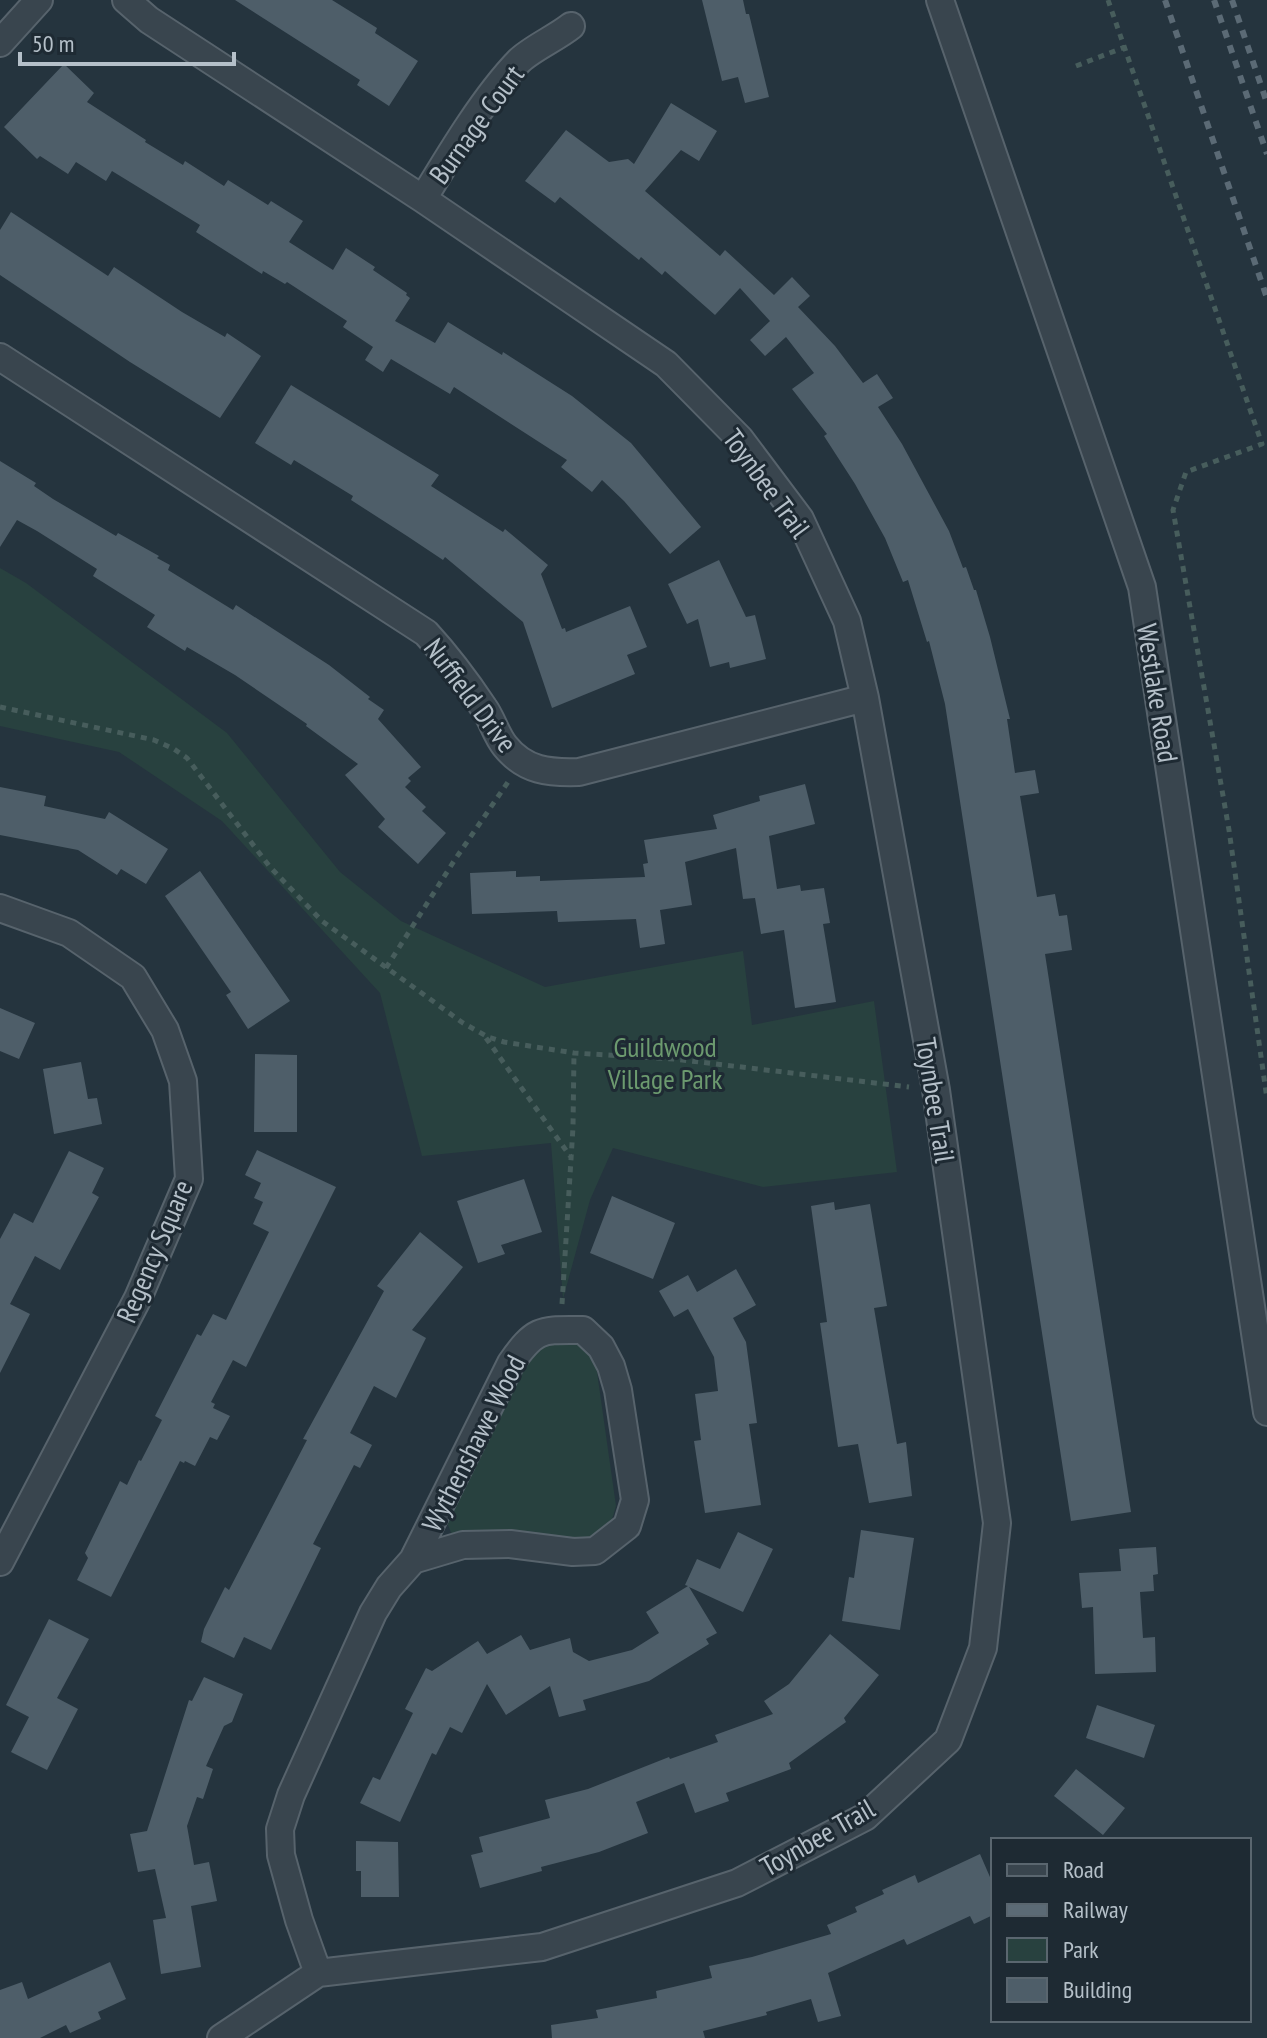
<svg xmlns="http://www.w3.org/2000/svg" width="1267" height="2038" viewBox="0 0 1267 2038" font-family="'PT Sans Narrow',sans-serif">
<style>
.green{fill:#28413f}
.building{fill:#4e5e69}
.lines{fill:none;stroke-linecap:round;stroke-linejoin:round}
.street-casing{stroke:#57636c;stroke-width:30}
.path{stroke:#475d5c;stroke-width:5;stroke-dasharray:6 6;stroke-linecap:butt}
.street{stroke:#39454e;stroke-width:26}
.rail{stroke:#5b6a75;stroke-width:6;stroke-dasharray:8 8;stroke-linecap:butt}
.labels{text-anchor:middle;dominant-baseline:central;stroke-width:6;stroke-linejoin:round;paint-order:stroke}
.street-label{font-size:28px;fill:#b5c0c9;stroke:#1e2a33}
.park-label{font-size:28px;fill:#6c9a6f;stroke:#1e2a33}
</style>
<rect width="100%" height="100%" fill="#25343e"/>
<path class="green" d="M0 568 26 583 227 733 340 872 401 921 545 987 743 951 752 1025 874 1001 897 1172 763 1187 613 1148 590 1200 563 1299 551 1143 422 1156 380 993 222 821 119 752 0 726Z
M550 1343 577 1344 595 1358 616 1506 610 1526 588 1539 498 1530 452 1535 446 1520 522 1357Z"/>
<path class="building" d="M235 0H332L377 28 375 33 418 61 389 106 357 85 360 80Z
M702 0H743L746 14H749L769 97 745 103 738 77 722 81Z
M64 64 94 93 87 102 146 140 145 142 183 165 185 161 224 186 228 180 268 205 271 201 303 221 289 242 333 270 346 248 375 267 373 270 407 293 406 295 410 298 395 321 435 343 448 322 502 355 503 352 572 396 631 443 701 527 670 554 624 501 602 480 592 492 561 467 567 460 454 387 450 394 391 359 383 372 365 360 373 347 343 327 347 321 287 282 285 284 263 271 262 274 196 232 200 225 112 171 106 181 76 162 68 174 40 156 37 159 4 127Z
M671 103 717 131 699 161 681 150 645 191 720 256 725 250 774 295 792 277 810 296 798 307 835 346 863 383 877 374 893 398 878 407 902 444 949 531 963 568 966 567 974 590H976L990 637 1010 719H1007L1015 773 1035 770 1039 793 1020 796 1037 897 1055 894 1059 916 1067 915 1072 950 1045 954 1131 1512 1071 1521 945 704 929 641 927 642 908 580 903 582 885 538 855 484 824 436 827 434 792 389 814 373 786 337 765 356 750 340 770 321 740 288 715 315 665 271 662 275 641 257 639 260 560 197 555 203 525 181 566 130 609 162 628 159 634 164Z
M11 212 108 276 114 267 182 312 225 337 227 333 261 356 220 418 130 362 0 275V230Z
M291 385 439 475 431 486 503 532 505 529 548 565 541 574 562 629 565 628 566 632 630 606 647 647 627 655 635 674 552 708 523 622 445 557 443 560 407 536 351 500 353 496 294 460 291 465 255 443Z
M0 461 36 483 34 486 53 499 116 536 118 533 159 556 157 558 170 565 168 570 233 610 236 605 329 665 370 697 368 699 384 710 378 719 421 767 408 778 411 781 405 787 426 807 422 811 446 833 418 864 378 827 385 819 345 775 358 764 306 726 307 724 235 675 187 647 185 651 147 627 155 615 93 576 97 569 37 531 17 520 0 547Z
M719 560 746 617 755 615 766 659 730 668 729 662 710 667 698 619 687 624 668 584Z
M805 784 815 824 769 836 777 889 800 885 801 891 824 888 830 923 823 924 836 1002 795 1008 784 930 761 934 755 898 743 899 736 848 685 862 692 905 660 910 665 944 640 948 636 919 558 922 557 911 472 914 470 873 516 871V877L540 876V881L645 877 643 864 648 863 644 840 717 829 713 815 760 801 759 796Z
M0 787 46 796 44 806 105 819 109 812 168 849 146 884 121 869 117 875 78 850 0 835Z
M200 871 290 1001 248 1029 226 995 231 992 165 896Z
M0 1008 35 1023 19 1059 0 1051Z
M255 1054 297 1055V1132H254Z
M81 1062 88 1099 97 1098 102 1124 54 1134 43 1069Z
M257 1150 336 1187 246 1367 233 1360 211 1402 215 1404 213 1408 230 1416 217 1440 210 1437 195 1466 185 1461 184 1463 180 1461 111 1597 77 1580 88 1558 85 1553 120 1481 127 1485 139 1460 141 1461 162 1420 155 1416 197 1334 201 1336 213 1314 226 1320 269 1232 253 1224 263 1202 254 1198 261 1183 245 1175Z
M69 1151 104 1168 92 1193 99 1197 60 1270 35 1256 10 1304 30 1314 0 1373V1239L14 1213 33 1223Z
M524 1179 542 1232 501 1245 505 1254 478 1263 457 1201Z
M612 1196 675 1223 653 1279 590 1253Z
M834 1202 835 1210 870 1204 887 1306 874 1308 897 1444 906 1442 912 1496 869 1503 858 1444 838 1447 820 1323 827 1322 811 1206Z
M420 1232 463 1267 412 1330 426 1338 396 1398 374 1386 350 1433 372 1445 360 1468 354 1465 313 1544 321 1548 271 1650 244 1637 234 1658 201 1642 204 1629 225 1587 229 1590 307 1440 303 1439 384 1291 377 1286Z
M736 1269 756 1305 733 1318 746 1342 757 1423 749 1424 761 1505 705 1513 694 1441 701 1440 695 1394 718 1391 714 1357 688 1309 674 1317 659 1291 688 1275 697 1292Z
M861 1530 914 1538 900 1630 842 1621 849 1577 854 1578Z
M738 1532 773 1549 743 1612 689 1587 717 1633 706 1639 709 1644 649 1681 583 1700 586 1710 559 1717 550 1686 506 1715 487 1684 462 1733 450 1727 436 1755 432 1753 400 1822 360 1803 373 1777 380 1780 413 1713 405 1709 426 1668 432 1671 478 1641 487 1654 521 1635 530 1650 570 1638 573 1652 589 1661 632 1650 659 1633 646 1612 688 1586 685 1585 697 1559 720 1569Z
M1156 1547 1158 1574 1153 1575 1154 1591 1140 1592 1143 1638 1155 1637 1156 1672 1095 1674 1093 1607 1082 1608 1079 1573 1121 1571 1119 1549Z
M49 1619 89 1639 57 1698 78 1709 47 1770 11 1752 29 1717 6 1705Z
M830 1634 879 1675 844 1718 846 1722 789 1763 791 1769 726 1793 729 1801 695 1813 684 1783 636 1802 648 1833 599 1852 541 1867 542 1871 480 1888 471 1855 483 1852 479 1837 550 1818 545 1800 588 1789 669 1757 670 1759 718 1742 715 1735 773 1714 764 1701 789 1684Z
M204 1677 243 1694 232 1722 224 1726 206 1766 213 1769 203 1799 197 1797 187 1826 194 1865 209 1862 217 1901 191 1906 201 1967 161 1974 153 1920 166 1918 155 1869 138 1872 130 1834 147 1831 189 1700 192 1701Z
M1097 1705 1155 1725 1144 1758 1086 1738Z
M1076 1769 1125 1808 1103 1835 1054 1796Z
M356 1841 398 1842 399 1897H361V1871H356Z
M980 1854 993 1884V1915L974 1924 970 1916 907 1945 904 1939 828 1973 841 2016 818 2022 811 1999 766 2012 767 2015 703 2031 705 2038H552L551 2025 598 2018 596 2010 657 1998 656 1991 712 1978 709 1966 752 1957 831 1934 827 1925 857 1912 855 1907 884 1894 882 1890 915 1875 918 1883Z
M110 1962 126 1999 98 2012 101 2019 70 2033 66 2025 40 2038H0V1990L22 1982 28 1999Z"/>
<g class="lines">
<defs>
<path id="street" d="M126 0 149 20 423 199 666 364 740 439 800 519 847 621 865 698 936 1090 997 1523 983 1648 948 1740 865 1817 737 1883 542 1947 318 1973 221 2038
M940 0 1142 587 1267 1412
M0 43 39 0
M423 199C449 156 484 97 519 61 531 49 556 38 571 26
M0 357 426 633C448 657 466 681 484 708 492 719 496 735 505 746 525 771 549 773 579 772L865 698
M0 908 69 933 133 977 165 1030 183 1081 189 1179 138 1298 0 1562
M318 1973 299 1920 281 1855 280 1829 291 1795 373 1613 389 1587 413 1560 511 1363C536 1327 542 1330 583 1330L601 1347 611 1366 618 1390 635 1500 627 1526 595 1551 573 1552 510 1544 463 1545 413 1560"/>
</defs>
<use href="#street" class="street-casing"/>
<path class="path" d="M1108 0 1262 444 1186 472 1173 510 1229 830 1267 1099
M1076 66 1125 47
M0 707 154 740 174 749 187 758 270 867 322 921 463 1023 488 1037 504 1042 574 1053 674 1059 909 1087
M386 968 454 861 508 782
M486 1038 570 1156
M562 1304 573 1127 574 1053"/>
<use href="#street" class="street"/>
<path class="rail" d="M1165 0 1267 298
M1214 0 1267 154
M1232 0 1267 103"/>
</g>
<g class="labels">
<g class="street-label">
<text transform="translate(476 124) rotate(-54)">Burnage Court</text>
<text transform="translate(767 483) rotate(54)">Toynbee Trail</text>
<text transform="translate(1158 693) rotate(81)">Westlake Road</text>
<text transform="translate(471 695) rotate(53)">Nuffield Drive</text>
<text transform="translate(936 1100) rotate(81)">Toynbee Trail</text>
<text transform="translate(154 1251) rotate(-67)">Regency Square</text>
<text transform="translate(473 1443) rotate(-63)">Wythenshawe Wood</text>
<text transform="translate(817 1837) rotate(-30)">Toynbee Trail</text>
</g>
<g class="park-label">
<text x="665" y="1046">Guildwood<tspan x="665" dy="32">Village Park</tspan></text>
</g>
</g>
<rect x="991" y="1838" width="260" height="184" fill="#1e2a33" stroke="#5a666f" stroke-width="2"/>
<rect x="1007" y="1864" width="40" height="12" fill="#39454e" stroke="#5a666f" stroke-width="2"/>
<text x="1063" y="1878" font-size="24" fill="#b5c0c9">Road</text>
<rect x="1007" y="1904" width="40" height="12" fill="#5b6a75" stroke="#5a666f" stroke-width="2"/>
<text x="1063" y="1918" font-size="24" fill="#b5c0c9">Railway</text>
<rect x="1007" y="1938" width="40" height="24" fill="#28413f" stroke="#5a666f" stroke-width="2"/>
<text x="1063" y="1958" font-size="24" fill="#b5c0c9">Park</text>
<rect x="1007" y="1978" width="40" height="24" fill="#4e5e69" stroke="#5a666f" stroke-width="2"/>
<text x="1063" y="1998" font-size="24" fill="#b5c0c9">Building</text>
<path d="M20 52v12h214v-12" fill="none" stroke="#b5c0c9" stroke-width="4"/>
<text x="32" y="52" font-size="24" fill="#b5c0c9" stroke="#1e2a33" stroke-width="6" paint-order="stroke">50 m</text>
</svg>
